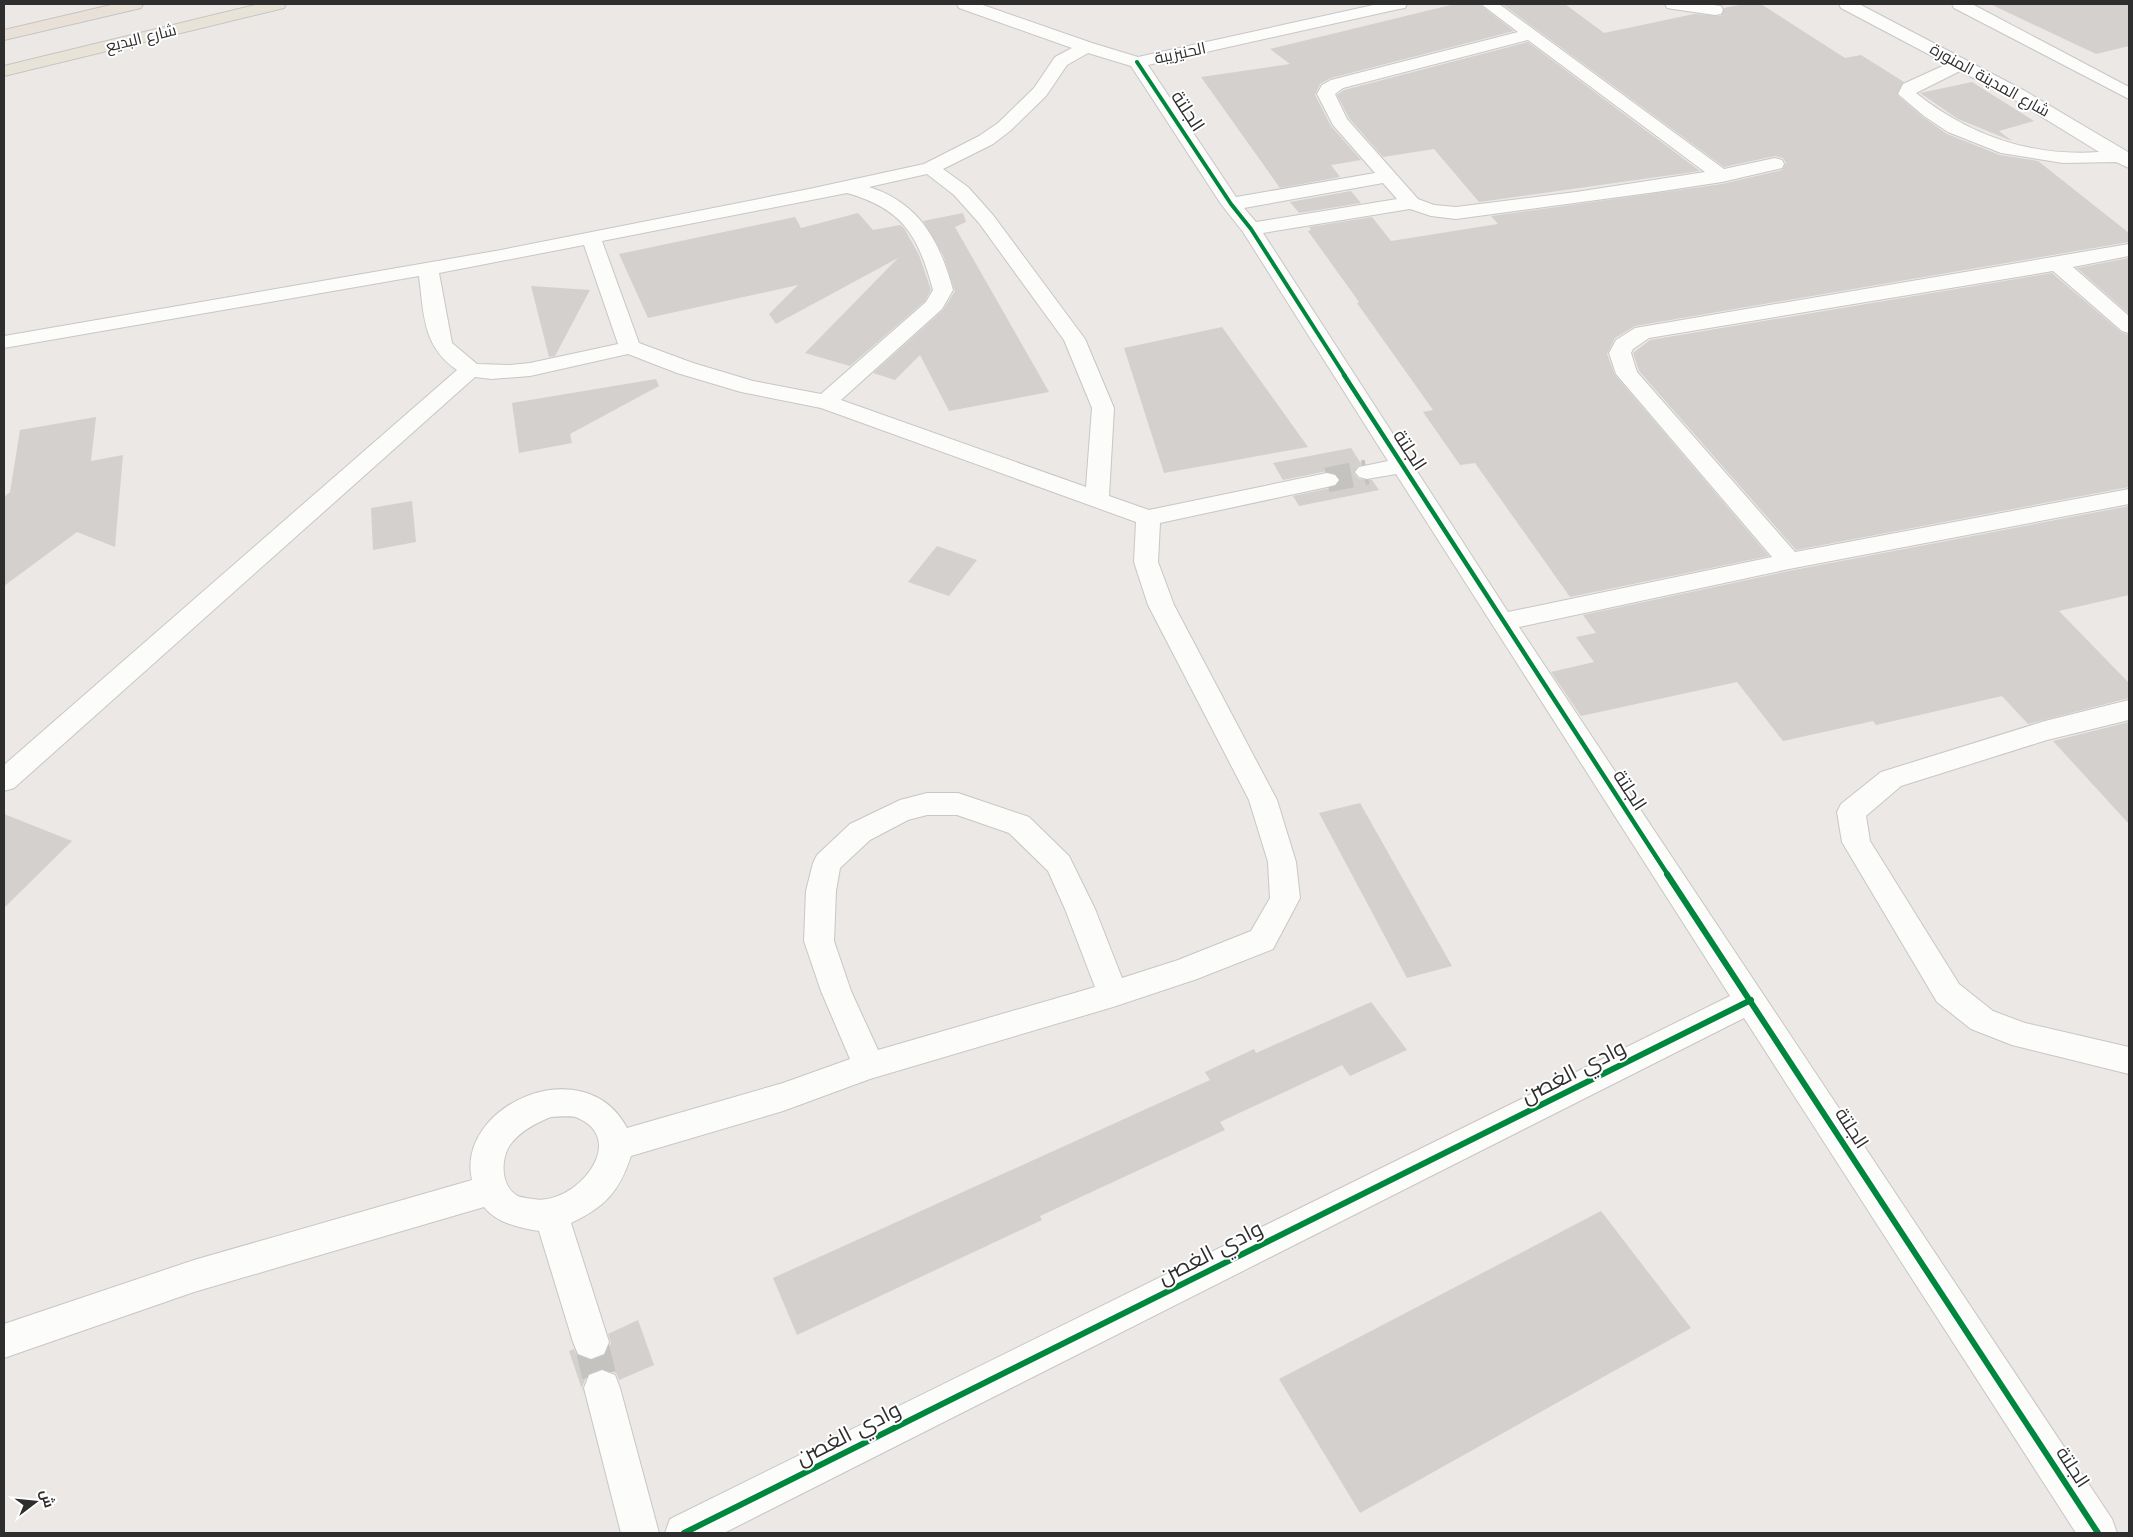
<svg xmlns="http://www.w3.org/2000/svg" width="2133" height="1537" viewBox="0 0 2133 1537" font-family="Jost,Cairo,sans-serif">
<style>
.building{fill:#d3d0ce}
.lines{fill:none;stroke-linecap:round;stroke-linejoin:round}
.minor-tunnel-far1{stroke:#c5c3c0;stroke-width:25;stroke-dasharray:25 12;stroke-linecap:butt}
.minor-tunnel{stroke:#c5c3c0;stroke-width:34;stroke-dasharray:34 17;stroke-linecap:butt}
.minor-casing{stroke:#c8c6c7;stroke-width:2}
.major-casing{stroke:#c6c5c4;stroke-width:2}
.highway-casing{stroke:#c6c5c4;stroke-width:2}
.minor{fill:#fcfcfb;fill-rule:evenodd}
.major{fill:#e7e4d7;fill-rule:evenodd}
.highway{fill:#e9e0d7;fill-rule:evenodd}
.cycleway-far2-casing{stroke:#fff;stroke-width:5.5}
.cycleway-far1-casing{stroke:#fff;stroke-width:8}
.cycleway-casing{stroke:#fff;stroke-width:9}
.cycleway-far2{stroke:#00873e;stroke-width:4}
.cycleway-far1{stroke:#00873e;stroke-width:4.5}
.cycleway{stroke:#00873e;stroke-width:6}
.labels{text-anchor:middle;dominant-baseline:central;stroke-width:4;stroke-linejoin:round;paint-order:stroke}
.far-street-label{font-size:16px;fill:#2e2e2e;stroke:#fff}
.street-label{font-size:19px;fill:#2e2e2e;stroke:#fff}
.near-street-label{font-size:22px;fill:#2e2e2e;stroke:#fff}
</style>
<rect width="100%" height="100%" fill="#ebe8e5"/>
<path class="building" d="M1455 4H1479L1514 31 1331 78 1320 84 1315 95 1331 126 1361 160 1331 165 1340 177 1280 188 1201 77 1290 64 1270 49Z
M1502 4H1565L1604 33 1694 14 1721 16 1724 8 1744 4H1761L1845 58 1861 55 1904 82 1897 95 1923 117 1947 134 2000 155 2038 161 2129 233V242L1635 326 1615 338 1607 354 1615 375 1769 556 1570 597 1475 463 1460 465 1423 412 1433 410 1357 303 1359 302 1308 231 1311 230 1309 227 1372 217 1391 241 1498 224 1491 216 1722 184 1782 170 1786 163 1783 158 1775 156 1724 167Z
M1990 4H2129V46L2096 54Z
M1528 42 1700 171 1479 202 1434 149 1383 157 1349 118 1337 95 1344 90Z
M1972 82 2034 121 1999 131 2012 141 1958 119 1920 93Z
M1351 191 1361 203 1299 213 1290 202Z
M858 213 873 230 900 225 904 228 919 255 931 290 925 301 850 366 805 353 898 258 776 324 769 314 798 285 648 318 619 254 795 217 801 228Z
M963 213 966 222 955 227 1049 392 949 411 920 355 895 380 873 373 943 310 955 291 943 255 923 221Z
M2129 258V314L2077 268Z
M2052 273 2121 332 2129 335V487L1796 550 1639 371 1633 353 1650 340Z
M531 286 590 290 555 356 549 357Z
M1222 327 1308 447 1164 473 1124 348Z
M656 379 659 386 570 434 572 443 519 453 512 403Z
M96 417 91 461 123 455 115 547 77 532 4 586V497L10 492 20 430Z
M1351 448 1362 465 1358 466 1354 473 1359 479 1372 480 1379 490 1299 506 1293 496 1335 487 1340 479 1335 473 1327 471 1283 480 1273 463Z
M412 501 416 542 373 550 371 508Z
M2129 506V595L2059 611 2129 683V698L2028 724 2002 696 1876 725 1873 721 1783 741 1737 682 1581 716 1551 672 1594 662 1576 637 1596 633 1583 615 1789 571Z
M937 546 977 560 949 596 908 582Z
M2129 722V824L2053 741Z
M1360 803 1452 966 1407 978 1319 813Z
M4 814 72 841 4 908Z
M1371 1002 1407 1050 1350 1076 1342 1065 1220 1122 1225 1130 1040 1216 1042 1220 797 1335 773 1278 1210 1080 1205 1072 1254 1049 1256 1053Z
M1601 1211 1691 1328 1360 1513 1279 1379Z
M638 1320 654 1365 619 1380 616 1373 603 1368 588 1373 582 1387 584 1395 569 1351 574 1349 577 1356 590 1361 605 1356 611 1343 608 1334Z"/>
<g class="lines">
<path class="minor-tunnel-far1" d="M1327 480 1367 472"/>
<path class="minor-tunnel" d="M591 1342 602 1388"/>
<defs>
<path id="minor" d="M957 4H980L1092 43 1138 57 1378 4H1407L1405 8 1399 9 1148 65 1236 197 1375 173 1333 125 1317 94 1322 85 1331 80 1518 32 1481 4H1499L1724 169 1775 158 1782 160 1784 164 1782 168 1722 182 1656 192 1456 219 1431 216 1410 209 1263 233 1508 612 1772 557 1616 374 1609 353 1616 340 1635 328 2129 244V256L2073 267 2129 316V333L2122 331 2053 271 1649 338 1633 349 1631 353 1637 372 1795 552 2129 489V504L1789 569 1519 627 2112 1519 2117 1533H2076L1744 1018 724 1533H665L670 1519 1730 996 1396 474 1367 479 1359 477 1355 472 1359 467 1388 461 1243 232 1221 204 1131 66 1088 53 1067 65 1046 96 1010 131 993 144 943 169 968 187 993 215 1085 339 1114 408 1109 496 1149 510 1327 473 1335 475 1339 480 1335 485 1327 487 1160 523 1158 562 1174 605 1277 800 1296 862 1300 898 1273 949 1197 979 1113 1007 870 1079 783 1111 631 1156C619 1192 605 1207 571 1223L609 1342 604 1354 591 1359 578 1354 573 1342 539 1231C519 1228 497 1223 484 1207L194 1292 4 1358V1324L194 1260 472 1180C455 1105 585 1048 627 1128L783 1083 850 1059 821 991 804 941 806 891 813 863 817 855 850 824 900 800 927 793H958L1029 817 1069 856 1095 909 1122 978 1178 960 1251 931 1270 898 1268 862 1249 800 1148 605 1134 562 1136 522 821 408 741 392 677 373 628 354 530 376 491 379 475 377 14 788 4 791V765L457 370C422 346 424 314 419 276L4 348V336L501 250 809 189 924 164 979 136 998 123 1034 88 1055 57 1072 48 959 8ZM1528 40 1705 172 1576 192 1456 207 1434 205 1418 199 1347 119 1335 94 1343 88ZM927 174 954 195 979 223 1064 340 1092 408 1086 487 841 400 942 309 953 290C940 242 920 203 869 187ZM1383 183 1397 199 1256 222 1244 208ZM847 193C903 209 918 235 933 290L926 302 821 394 753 381 693 363 639 343 602 241ZM584 245 618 344 530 363 510 365 477 364 452 343 439 273ZM927 815H957L1009 833 1048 871 1065 909 1095 987 878 1050 851 991 834 941 836 891 840 868 870 840 908 820ZM551 1117C559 1117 570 1115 578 1118 630 1141 574 1207 533 1199 529 1198 522 1198 518 1196 501 1187 500 1160 510 1145 520 1131 536 1123 551 1117Z
M1665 4H1706L1721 6 1723 10 1721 14 1715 15 1673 9 1667 8Z
M1839 4H1859L2025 91 2128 152 2129 168 2116 162 2063 163 2001 153 1948 132 1924 116 1898 94 1903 84 1947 64 1841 8ZM1960 71 2013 99 2099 152C2031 157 1969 135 1916 93Z
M1952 4H1972L2129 87V99L1954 8Z
M2129 700V720L2047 740 1901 786 1866 816 1870 841 1959 984 1993 1011 2025 1023 2129 1047V1074L2012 1045 1971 1029 1937 1002 1842 842 1837 812 1841 804 1881 772 2045 721Z
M602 1370 615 1375 620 1388 659 1533H621L584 1388 589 1375Z"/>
<path id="major" d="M259 4H286L284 8 4 76V66Z"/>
<path id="highway" d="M115 4H143L141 8 4 40V30Z"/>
</defs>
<use href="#minor" class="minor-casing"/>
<use href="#major" class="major-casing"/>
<use href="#highway" class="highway-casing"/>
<use href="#minor" class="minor"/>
<use href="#major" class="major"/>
<use href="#highway" class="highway"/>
<defs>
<path id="cycleway-far2" d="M1137 62 1231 204 1251 229 1345 376"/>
<path id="cycleway-far1" d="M1344 375 1668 875"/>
<path id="cycleway" d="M1667 874 2098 1533
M684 1533 1751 1000"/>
</defs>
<use href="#cycleway-far2" class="cycleway-far2-casing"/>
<use href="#cycleway-far1" class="cycleway-far1-casing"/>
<use href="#cycleway" class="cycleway-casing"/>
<use href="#cycleway-far2" class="cycleway-far2"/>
<use href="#cycleway-far1" class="cycleway-far1"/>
<use href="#cycleway" class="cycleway"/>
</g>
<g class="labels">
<g class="far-street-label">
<text transform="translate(141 38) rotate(-14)">شارع البديع</text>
<text transform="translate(1180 53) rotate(-12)">الحنيزيبة</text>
<text transform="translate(1990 80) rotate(29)">شارع المدينة المنورة</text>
</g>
<g class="street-label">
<text transform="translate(1188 111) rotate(57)">الجلتة</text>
<text transform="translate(1410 450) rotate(57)">الجلتة</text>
<text transform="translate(1630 790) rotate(57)">الجلتة</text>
<text transform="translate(1852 1128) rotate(57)">الجلتة</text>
<text transform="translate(2073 1467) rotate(57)">الجلتة</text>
</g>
<g class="near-street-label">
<text transform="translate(1573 1071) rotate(-27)">وادي الغصن</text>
<text transform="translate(1210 1252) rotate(-27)">وادي الغصن</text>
<text transform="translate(848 1433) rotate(-27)">وادي الغصن</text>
</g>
</g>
<rect width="2133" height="1537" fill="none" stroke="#2e2e2e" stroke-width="10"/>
<g transform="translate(35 1502) rotate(74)" stroke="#ffffff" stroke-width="4" paint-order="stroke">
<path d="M0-4L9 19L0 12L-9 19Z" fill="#2e2e2e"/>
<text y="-8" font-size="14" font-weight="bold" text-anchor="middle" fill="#2e2e2e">ش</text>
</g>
</svg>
